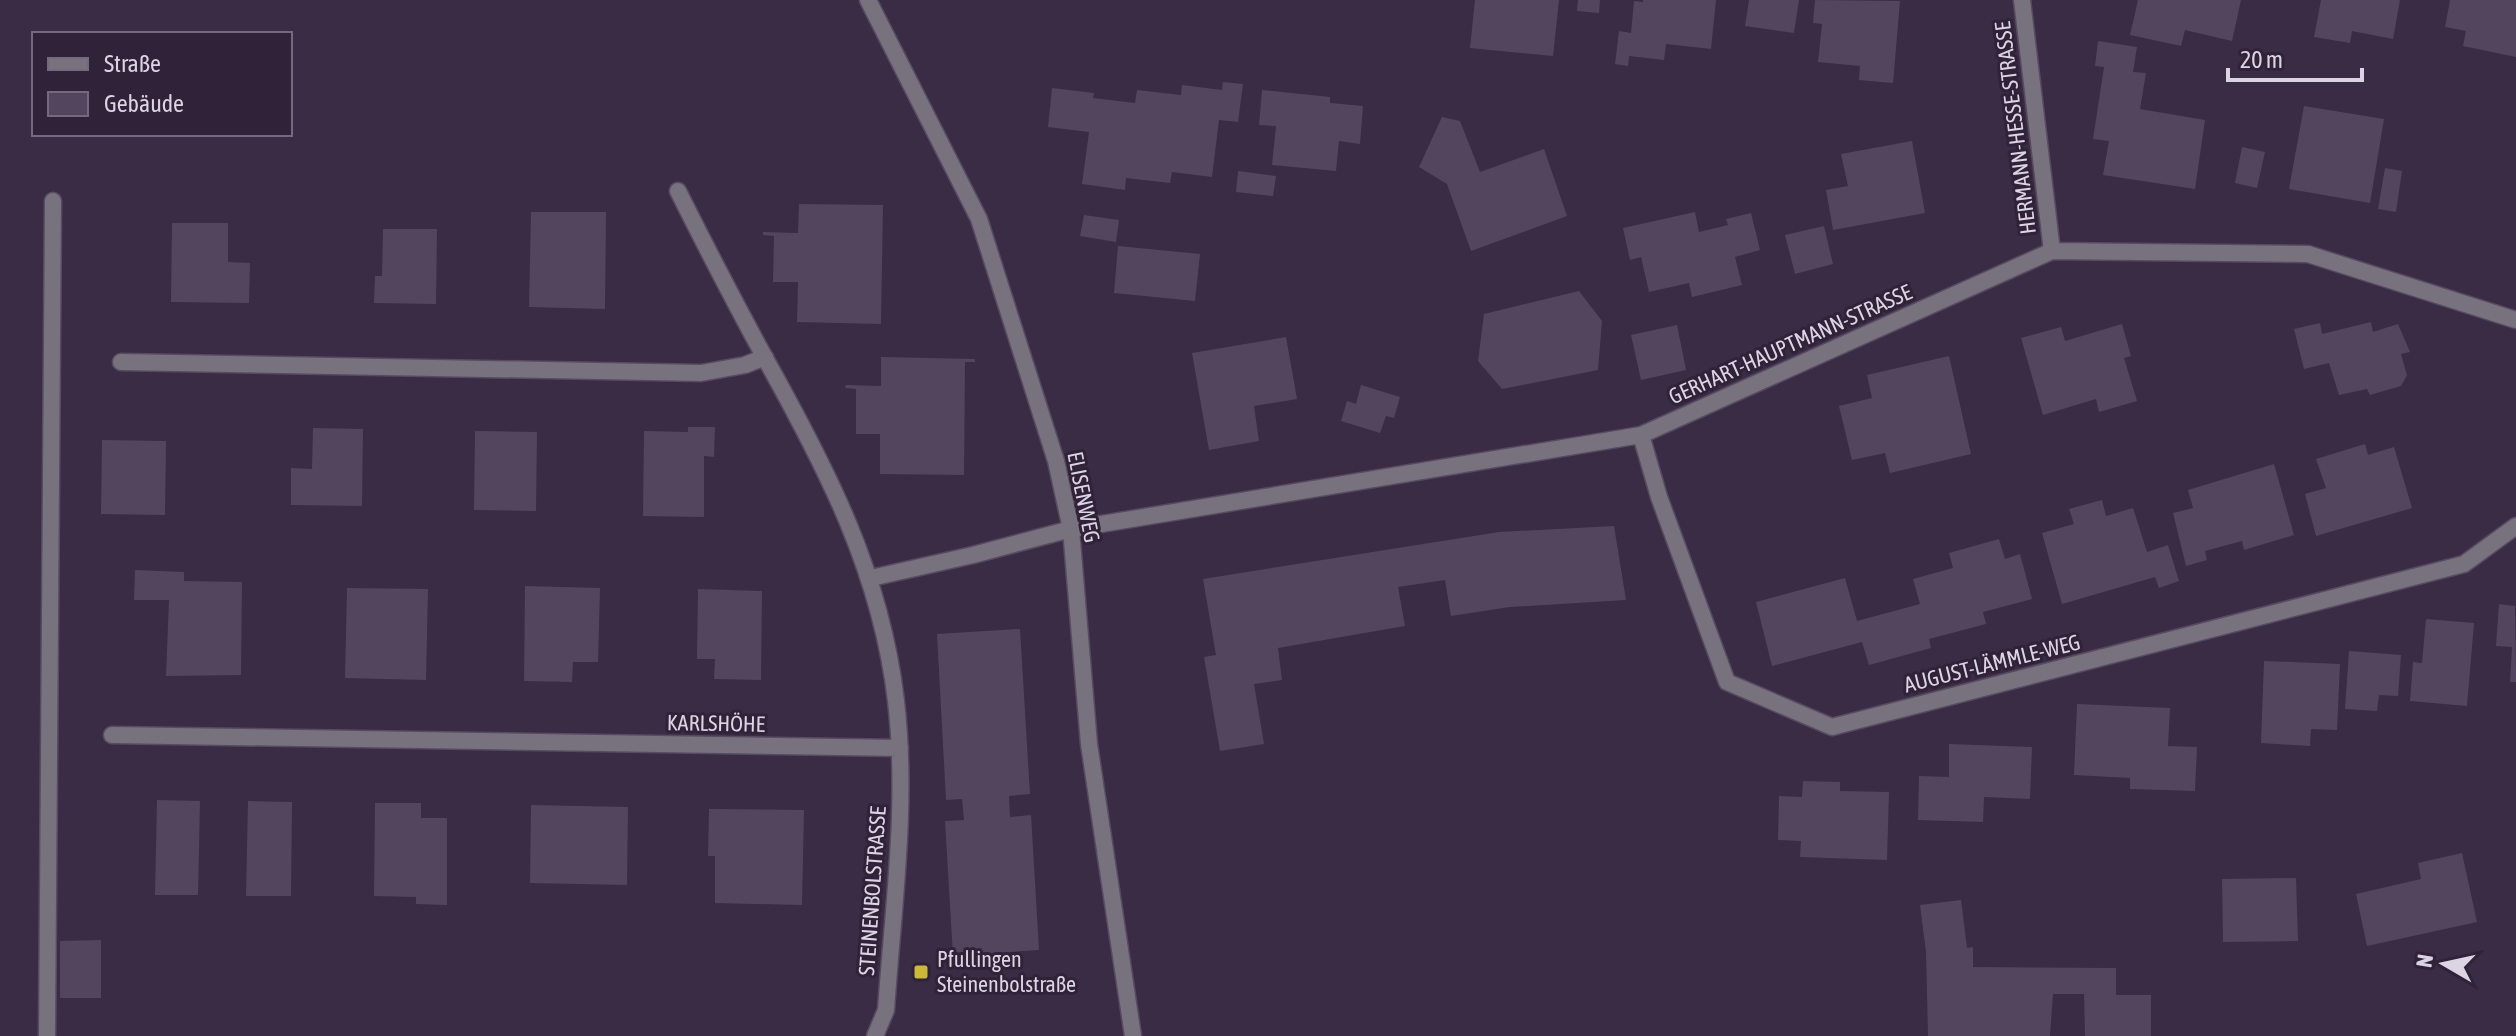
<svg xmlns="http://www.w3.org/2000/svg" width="2516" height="1036" viewBox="0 0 2516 1036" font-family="'Asap Condensed',sans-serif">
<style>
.building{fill:#54455f}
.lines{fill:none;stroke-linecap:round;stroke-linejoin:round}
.lane-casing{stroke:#574a61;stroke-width:19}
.street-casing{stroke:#574a61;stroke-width:19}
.lane{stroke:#78717e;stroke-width:16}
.street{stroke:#78717e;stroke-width:16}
.poi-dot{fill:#ccb938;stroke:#302239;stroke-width:3}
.labels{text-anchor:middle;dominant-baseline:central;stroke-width:6;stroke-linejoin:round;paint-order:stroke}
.street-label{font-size:22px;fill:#dcd4e3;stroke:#302239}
.poi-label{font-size:22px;fill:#dcd4e3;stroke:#302239;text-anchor:start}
</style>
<rect width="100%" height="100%" fill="#3a2c44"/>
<path class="building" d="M1475 0H1559L1553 56 1470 48Z
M1578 0H1600L1599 13 1577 11Z
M1643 0H1716L1711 49 1666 44 1664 60 1629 56 1628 66 1615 64 1619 31 1631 33 1634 1 1643 2Z
M1749 0H1799L1794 33 1745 26Z
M1815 0 1900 1 1893 83 1859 80 1860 66 1818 62 1822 24 1813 23Z
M2138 0H2241L2232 41 2185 30 2181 46 2130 35Z
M2321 0H2400L2393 39 2352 31 2350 43 2314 37Z
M2450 0H2516V57L2463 46 2466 31 2445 27Z
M2098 41 2137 47 2133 72 2146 73 2140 109 2205 120 2195 189 2103 175 2109 141 2093 139 2104 67 2095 66Z
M1223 82 1243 84 1238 122 1219 120 1212 177 1172 172 1170 183 1126 178 1125 190 1082 184 1089 132 1048 127 1052 88 1094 93 1093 98 1135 103 1137 90 1181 95 1182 85 1222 90Z
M1262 90 1330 97V103L1363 106 1360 144 1339 141 1336 171 1272 165 1276 126 1259 125Z
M2304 106 2384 119 2370 203 2289 189Z
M1442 117 1460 121 1480 172 1544 149 1567 216 1471 251 1447 184 1419 167Z
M1912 141 1925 213 1833 230 1826 190 1848 186 1841 154Z
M2242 147 2265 152 2257 188 2235 183Z
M2385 168 2402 171 2396 212 2378 209Z
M1238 171 1276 176 1273 196 1236 192Z
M799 204 883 205 881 324 797 322 798 282H773L774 236 763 235V232L798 233Z
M531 212H606L605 309 529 307Z
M1695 212 1699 232 1728 225 1726 219 1751 213 1760 250 1735 257 1742 285 1692 297 1689 283 1649 292 1641 257 1630 260 1623 228Z
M1084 215 1119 220 1116 242 1080 236Z
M172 223H228V262L250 263 249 303 171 302Z
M1824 226 1833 264 1795 274 1785 235Z
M383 229H437L436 304 374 303 375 276H382Z
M1118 246 1200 254 1195 301 1114 293Z
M1579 291 1602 321 1598 370 1502 389 1478 361 1484 314Z
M2371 322 2373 332 2398 324 2410 352 2401 354 2407 375 2401 386 2370 395 2367 389 2339 395 2329 363 2304 369 2294 329 2320 323 2322 334Z
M2122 324 2131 356 2124 358 2137 401 2099 412 2096 399 2043 415 2021 338 2061 327 2065 341Z
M1677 325 1686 370 1641 380 1631 335Z
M1286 337 1297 399 1254 406 1259 441 1209 450 1192 353Z
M1949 356 1971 454 1890 473 1885 453 1852 460 1839 406 1872 398 1867 375Z
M881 357 975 359V362H965L964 475 880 474V434H856V389L845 388 846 385 881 386Z
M1361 385 1400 397 1394 418 1386 416 1380 433 1341 421 1347 401 1356 404Z
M688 427H715L714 457 704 456V517L643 516 644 431 688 432Z
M313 428 363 429 362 506 291 505V468L312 469Z
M475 431 537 432 536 511 474 510Z
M102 440 166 441 165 515 101 514Z
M2365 444 2368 455 2394 447 2412 508 2316 536 2305 494 2326 488 2316 459Z
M2274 464 2294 535 2244 550 2242 541 2205 551 2207 560 2186 566 2173 513 2193 508 2188 490Z
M2102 500 2106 516 2133 508 2147 552 2168 545 2179 581 2159 588 2155 577 2062 604 2042 533 2074 524 2069 509Z
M1614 526 1626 600 1510 607 1451 616 1445 580 1398 587 1405 626 1278 648 1282 680 1254 684 1264 744 1220 751 1204 657 1216 655 1203 579 1499 532Z
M1999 539 2005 559 2020 554 2032 599 1983 612 1986 624 1929 639 1931 648 1869 665 1862 642 1772 666 1756 602 1845 578 1857 621 1920 604 1913 579 1953 568 1949 553Z
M135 570 184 572V581L242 582 241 675 166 676 169 600H134Z
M525 586 600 588 598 662H573L572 682 524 681Z
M347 588 428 589 426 680 345 678Z
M698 589 762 591 761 680 714 679 715 659H697Z
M2499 604 2515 606 2516 682H2510L2512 647 2496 646Z
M2426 619 2474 623 2467 706 2410 701 2413 662 2422 663Z
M1020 629 1030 794 1009 796 1010 817 1031 815 1039 950 953 956 945 821 964 820 962 799 946 800 937 634Z
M2349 651 2401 655 2398 696 2379 695 2377 711 2345 709Z
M2264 661 2340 664 2337 730 2311 729 2310 746 2261 743Z
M2077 704 2170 708 2168 746 2197 747 2195 791 2130 789V778L2074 775Z
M1949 744 2032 747 2030 799 1984 797 1983 822 1918 820 1919 776 1949 777Z
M1803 781 1840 782V791L1889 792 1887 860 1800 857 1801 841 1778 840 1779 796 1802 797Z
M157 800 200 801 198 895H155Z
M248 801 292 802 291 896H246Z
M375 803H421V818H447V905L416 904V897L374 896Z
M531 805 628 807 627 885 530 883Z
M709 809 804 810 802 905 715 903V856H708Z
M2462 853 2477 922 2367 946 2356 894 2421 879 2418 863Z
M2296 878 2298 941 2223 942 2222 879Z
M1961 900 1967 948 1973 947V967L2116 968V995H2151V1036H2085L2084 994H2053L2050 1036H1928L1926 952 1920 905Z
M101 940V998H60V941Z"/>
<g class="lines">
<defs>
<path id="lane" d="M47 1036 53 201"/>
<path id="street" d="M868 0 979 219 1056 461 1071 529 1089 744 1133 1036
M2022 0 2052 251
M678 191C706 247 735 303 765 358 827 469 881 573 896 701 908 804 893 908 886 1010L875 1036
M121 362 701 373 745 365 765 357
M1641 435 1659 497 1727 682 1832 727 2464 564 2516 526
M871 578 973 555 1071 529 1641 435 2052 251 2308 254 2516 320
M112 735 900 748"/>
</defs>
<use href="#lane" class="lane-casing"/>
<use href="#street" class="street-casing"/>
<use href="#lane" class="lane"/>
<use href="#street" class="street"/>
</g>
<rect class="poi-dot" x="913" y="964" width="16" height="16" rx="4"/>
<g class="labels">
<g class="street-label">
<text transform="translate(2015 128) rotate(-97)">HERMANN-HESSE-STRASSE</text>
<text transform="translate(1790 344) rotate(-24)">GERHART-HAUPTMANN-STRASSE</text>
<text transform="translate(1084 497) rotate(79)">ELISENWEG</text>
<text transform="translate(1992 663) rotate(-14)">AUGUST-LÄMMLE-WEG</text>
<text transform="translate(716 723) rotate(1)">KARLSHÖHE</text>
<text transform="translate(872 891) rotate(-86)">STEINENBOLSTRASSE</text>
</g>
<g class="poi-label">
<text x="937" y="959">Pfullingen<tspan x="937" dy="25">Steinenbolstraße</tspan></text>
</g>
</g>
<rect x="32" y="32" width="260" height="104" fill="#302239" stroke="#75697d" stroke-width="2"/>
<rect x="48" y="58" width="40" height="12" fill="#78717e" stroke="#75697d" stroke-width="2"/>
<text x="104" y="72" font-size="24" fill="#dcd4e3">Straße</text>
<rect x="48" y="92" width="40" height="24" fill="#54455f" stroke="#75697d" stroke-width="2"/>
<text x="104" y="112" font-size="24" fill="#dcd4e3">Gebäude</text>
<g transform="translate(2444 964) rotate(279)" stroke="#302239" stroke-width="6" paint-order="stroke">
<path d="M0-6L14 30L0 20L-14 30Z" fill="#dcd4e3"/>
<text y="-12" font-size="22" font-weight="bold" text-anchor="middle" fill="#dcd4e3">N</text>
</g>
<path d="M2228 68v12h134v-12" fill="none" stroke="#dcd4e3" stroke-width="4"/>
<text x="2240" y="68" font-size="24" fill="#dcd4e3" stroke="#302239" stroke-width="6" paint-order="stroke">20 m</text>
</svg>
